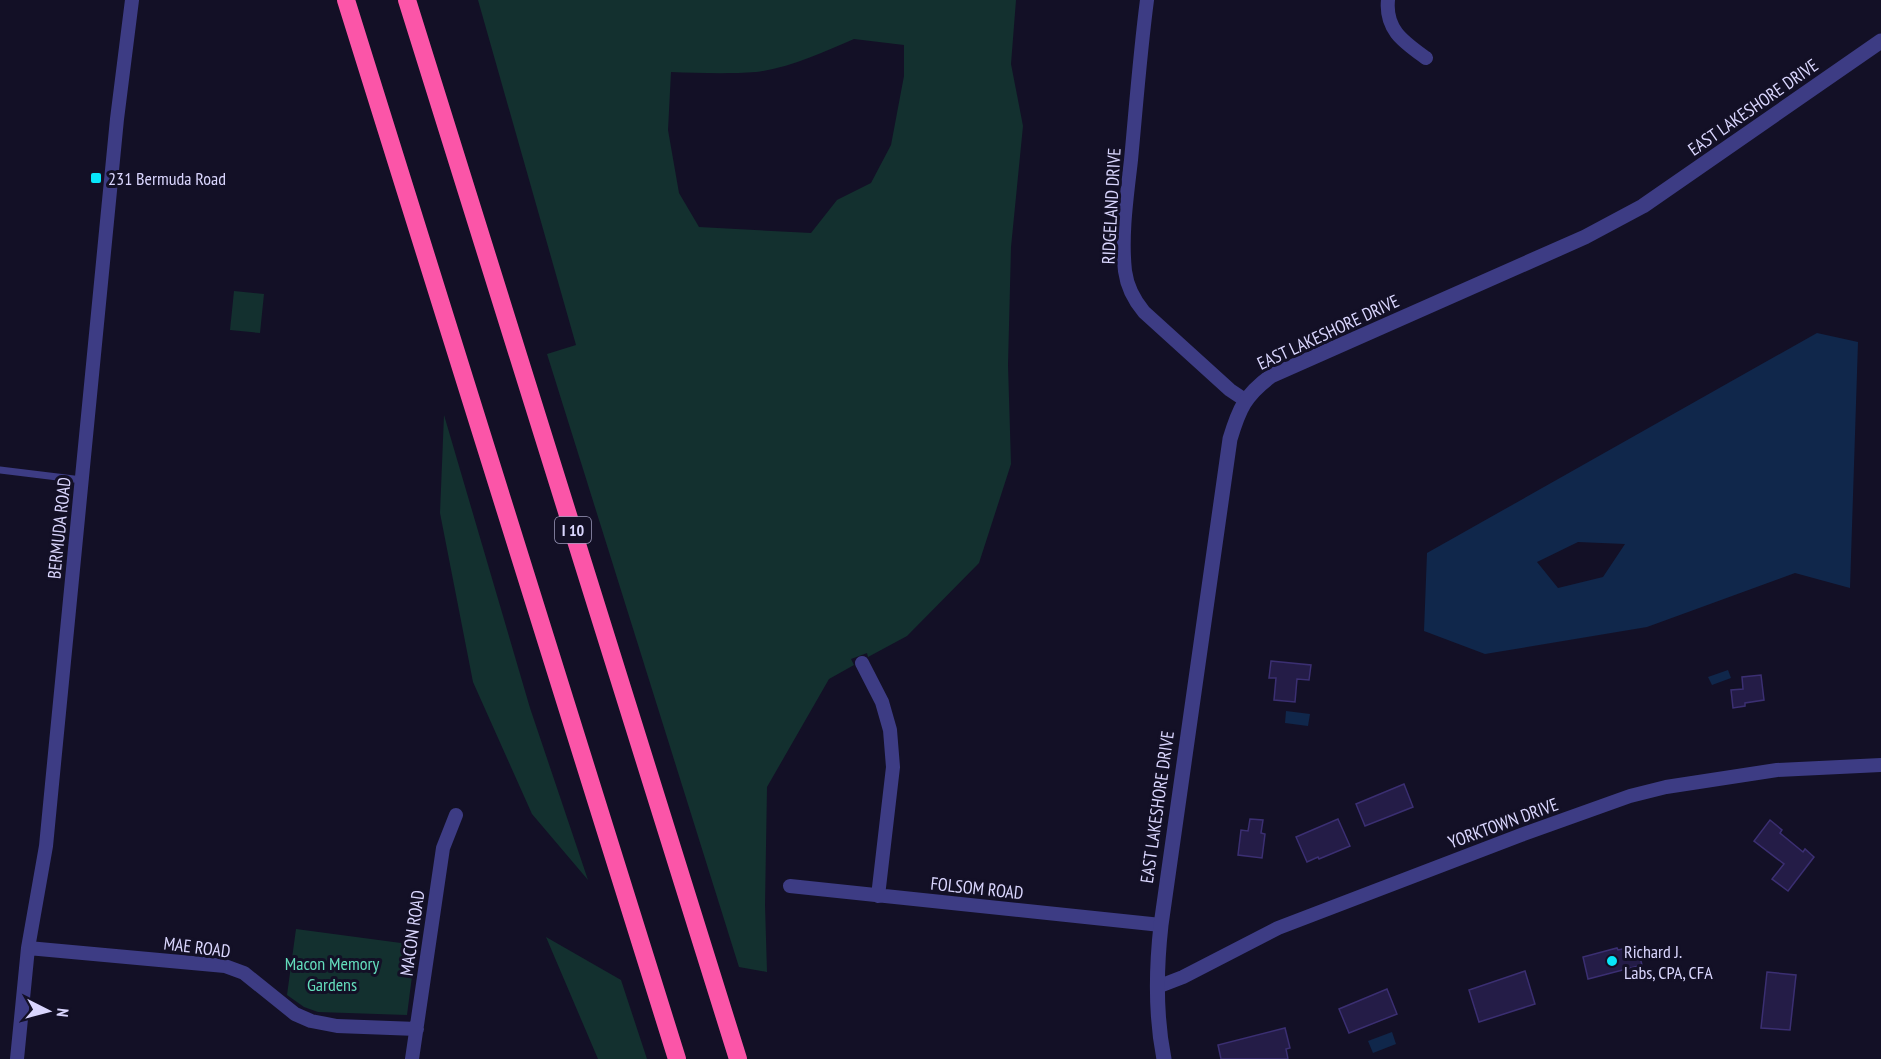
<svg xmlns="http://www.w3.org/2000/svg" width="1881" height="1059" viewBox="0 0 1881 1059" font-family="'PT Sans Narrow',sans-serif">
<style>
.green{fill:#13302f;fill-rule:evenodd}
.water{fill:#10274b;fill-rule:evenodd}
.building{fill:#241c47;stroke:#3b2f72;stroke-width:1.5}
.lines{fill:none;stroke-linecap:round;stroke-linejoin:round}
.service{stroke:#3d3c84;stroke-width:7}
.minor{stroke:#3d3c84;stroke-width:14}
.tertiary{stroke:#3d3c84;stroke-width:15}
.motorway{stroke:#fb55a8;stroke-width:18}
.poi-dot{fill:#08e6f9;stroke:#131026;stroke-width:2}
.labels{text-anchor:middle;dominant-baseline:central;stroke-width:6;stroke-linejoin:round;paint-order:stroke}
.shield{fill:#131026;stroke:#9e9bbd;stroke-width:1.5}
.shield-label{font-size:16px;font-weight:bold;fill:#dad6fe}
.street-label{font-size:18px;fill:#dad6fe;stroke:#131026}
.poi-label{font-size:18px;fill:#dad6fe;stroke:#131026;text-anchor:start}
.park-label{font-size:18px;fill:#63ddbc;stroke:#131026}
</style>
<rect width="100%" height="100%" fill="#131026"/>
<path class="green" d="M478 0H1016L1011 64 1023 126 1011 247 1008 365 1011 464 979 563 907 636 868 657 867 653 851 659 854 665 829 679 767 787 765 905 767 972 739 967 547 354 576 345ZM854 39 904 45V76L891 145 871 183 837 200 811 233 699 227 679 193 668 130 671 72C699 73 728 74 756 72 790 68 823 52 854 39Z
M234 291 264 294 260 333 230 330Z
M444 415 530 708 588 880 532 814 473 682 440 513Z
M296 929 416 945 407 1015 318 1012 304 1007 287 995Z
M546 937 621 980 647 1059H598Z"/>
<path class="water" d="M1817 333 1858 342 1850 588 1795 573 1647 627 1485 654 1424 631 1427 553ZM1578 542 1625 544 1603 577 1558 588 1537 562Z
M1728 670 1731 678 1712 685 1708 677Z
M1286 711 1310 714 1308 726 1285 723Z
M1392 1032 1396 1044 1373 1053 1368 1041Z"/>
<path class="building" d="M1271 661 1311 665 1309 680 1297 679 1295 702 1274 700 1276 678H1269Z
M1761 675 1764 700 1745 703V706L1733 708 1731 690 1743 689 1742 677Z
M1404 784 1413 807 1365 826 1356 804Z
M1250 819 1263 820 1261 833 1265 834 1262 858 1238 855 1241 830 1248 831Z
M1338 819 1350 846 1319 859 1318 857 1307 862 1296 837Z
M1770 820 1782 830 1780 833 1803 852 1805 849 1814 857 1788 891 1772 879 1784 864 1754 841Z
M1637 946 1642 965 1588 979 1583 957 1617 948 1618 950Z
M1525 971 1535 1004 1479 1022 1469 990Z
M1767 972 1796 975 1790 1030 1761 1028Z
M1387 989 1397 1014 1349 1033 1339 1009Z
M1285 1028 1290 1048 1286 1049 1288 1059H1221L1218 1045Z"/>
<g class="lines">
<path class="service" d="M0 470 82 480"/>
<path class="minor" d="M1147 0C1140 53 1136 107 1131 160 1127 196 1121 234 1125 271 1127 286 1134 300 1144 312L1230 390 1245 400
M1388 0C1385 30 1404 42 1426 58
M862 663 882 702 890 730 893 767 878 896
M790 886 1161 925
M28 948 225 966 244 973 295 1014 311 1021 337 1026 417 1029
M1157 987 1183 977 1278 928 1521 835 1630 796 1666 787 1777 770 1881 765
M17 1059 28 948 46 846 52 784 117 119 132 0
M412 1059 443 848 456 815"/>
<path class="tertiary" d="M1164 1059C1155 1014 1156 970 1161 925L1230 439C1239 409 1245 395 1271 376L1585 237 1643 206 1881 41"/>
<path class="motorway" d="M346 0 677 1059
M407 0 738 1059"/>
</g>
<g class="poi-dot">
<rect x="90" y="172" width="12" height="12" rx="3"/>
<circle cx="1612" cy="961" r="6"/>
</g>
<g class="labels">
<rect class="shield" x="555" y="517" width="36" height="26" rx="4.5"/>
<g class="shield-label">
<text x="573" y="530">I 10</text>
</g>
<g class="street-label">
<text transform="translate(1753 107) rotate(-35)">EAST LAKESHORE DRIVE</text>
<text transform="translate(1111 206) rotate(-87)">RIDGELAND DRIVE</text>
<text transform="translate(1328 332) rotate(-25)">EAST LAKESHORE DRIVE</text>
<text transform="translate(59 528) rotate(-84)">BERMUDA ROAD</text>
<text transform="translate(1157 807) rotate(-82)">EAST LAKESHORE DRIVE</text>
<text transform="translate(1503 823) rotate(-20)">YORKTOWN DRIVE</text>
<text transform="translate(977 888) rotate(6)">FOLSOM ROAD</text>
<text transform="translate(412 933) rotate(-82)">MACON ROAD</text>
<text transform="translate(197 947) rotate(7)">MAE ROAD</text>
</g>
<g class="poi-label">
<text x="108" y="178">231 Bermuda Road</text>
<text x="1624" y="951">Richard J.<tspan x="1624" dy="21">Labs, CPA, CFA</tspan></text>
</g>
<g class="park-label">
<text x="332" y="963">Macon Memory<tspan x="332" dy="21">Gardens</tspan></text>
</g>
</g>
<g transform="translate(48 1011) rotate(96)" stroke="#131026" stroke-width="4.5" paint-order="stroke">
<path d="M0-4.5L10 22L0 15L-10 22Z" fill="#dad6fe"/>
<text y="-9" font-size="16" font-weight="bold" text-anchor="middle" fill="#dad6fe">N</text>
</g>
</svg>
